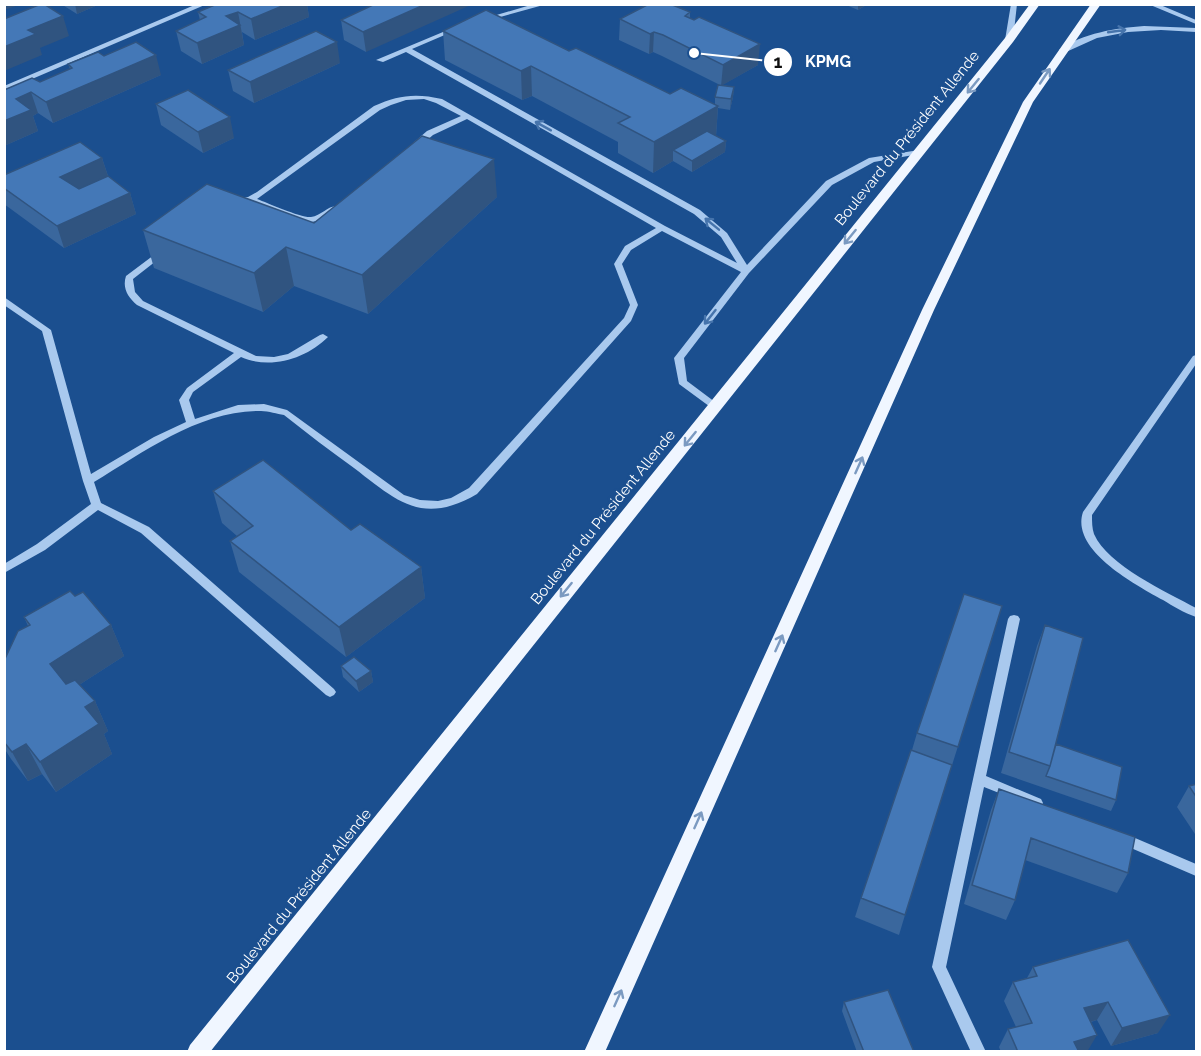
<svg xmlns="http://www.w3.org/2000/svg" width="1201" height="1056" viewBox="0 0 1201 1056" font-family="Raleway,sans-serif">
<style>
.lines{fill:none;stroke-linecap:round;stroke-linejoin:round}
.minor{fill:#a9c9ee;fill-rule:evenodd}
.major{fill:#f0f6ff;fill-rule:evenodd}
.wall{fill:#3a679d}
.shaded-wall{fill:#305480}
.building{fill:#4478b7;stroke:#305480;stroke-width:1.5}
.oneway{stroke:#4674ac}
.oneway2{stroke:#7b9ac1}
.labels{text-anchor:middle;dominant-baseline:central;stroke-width:5;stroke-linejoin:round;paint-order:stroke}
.street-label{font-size:15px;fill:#fff;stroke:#1b4f8f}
.leader{fill:none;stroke:#fff;stroke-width:2}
.callout-dot{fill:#fff;stroke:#1b4f8f;stroke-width:2}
.mark-label{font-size:18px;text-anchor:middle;font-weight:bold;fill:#111}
.callout-label{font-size:16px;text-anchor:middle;font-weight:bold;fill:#fff;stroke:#1b4f8f;stroke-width:5;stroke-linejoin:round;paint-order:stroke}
</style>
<rect width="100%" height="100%" fill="#1b4f8f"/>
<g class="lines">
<path class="minor" d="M197 4H207L4 91V86Z
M534 4H547L486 21 483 19Z
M1011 4H1017L1013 40 1009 42 1005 40Z
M1148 4H1158L1196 20V24Z
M1144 26 1196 28V32L1161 30 1128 32 1097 38 1066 52 1059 50C1083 33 1116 28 1144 26Z
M455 27 461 28 412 49 700 210 727 233 747 265 826 181 869 158 919 150 923 152 919 154 874 162 832 185 749 273 684 358 687 381 719 405 721 407 719 409H713L679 384 674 358 741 272 662 231 631 250 622 264 638 305 631 321 477 494C422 526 397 501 354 468 330 451 307 433 284 415 277 414 269 411 261 411 200 410 144 452 94 482L101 503 149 527 334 689 336 692 334 695 330 697 326 695 141 533 98 510 45 550 4 573V564L37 544 91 504 83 481 42 331 4 305V297L51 330 91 474 154 437 186 422 179 400 187 388 234 353 137 305C128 297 122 288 126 276L162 249 165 250V254L133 279 135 292 143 301 256 356 274 357 288 354 320 335 323 334 328 337C306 359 270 370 241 357L193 392 189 400 195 419 238 405 264 404 287 410 404 495 420 500 438 501 451 498 469 488 624 318 630 305 614 264 625 246 656 228 467 119 433 135 418 148H412V144L427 131 461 116 436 103 424 99 406 100 391 105 380 110 257 199C268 203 301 218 311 217 321 216 327 206 337 206V210L324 219 308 223 249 202 236 203 232 201 233 199 248 197 257 192 374 106C398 95 416 93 442 99L665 226 737 263 721 237 694 214 406 52 383 62 376 60Z
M1196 355V364L1092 515C1092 522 1092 528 1094 534 1108 566 1167 592 1196 608V617C1184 613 1173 606 1163 600 1136 585 1070 550 1083 512L1193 356Z
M1014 615 1018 616 1020 619 986 776 1041 799 1043 803 1041 807 1037 808 984 787 946 967 986 1052H971L932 967 1008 619 1010 616Z
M1121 832 1196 864V876L1117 842 1115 838 1117 834Z"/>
<path class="major" d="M1030 4H1040L1013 42 210 1052H187L190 1045 1005 38Z
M1091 4H1101L1033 102 934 310 605 1052H584L922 310 1023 102Z"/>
</g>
<path class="wall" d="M61 4H100L77 14Z
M217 4H307L309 17 255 40 242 32 244 45 202 64 181 51 176 31 200 20 198 12Z
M375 4 366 52 344 40 341 20Z
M844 4H868L858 10Z
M690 12V18L758 65 722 85 734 87 733 97 730 110 718 108 716 136 726 141 725 152 692 172 673 161 653 173 618 153V142L532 96 522 100 445 60 443 31 569 51 670 94 715 105V97L720 85 662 56 653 52 649 54 619 40 620 19Z
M104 56 161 75 53 123 38 113 33 116 38 131 4 146V90L40 82 70 69 68 64Z
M340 63 254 103 233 91 228 70Z
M156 104 234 138 203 153 161 125Z
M102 158 108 176 130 193 136 214 64 248 4 204V175Z
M497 197 368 314 294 286 263 312 154 268 143 230 314 223Z
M213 491 351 530 421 567 425 598 346 657 239 572 230 541 237 536 222 523Z
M75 596 111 625 124 656 79 685 95 701 108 731 104 734 112 754 56 792 42 774 28 781 11 759 4 748V661L28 626 24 617Z
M1002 606 905 915 899 935 855 917 861 898 912 750 917 733Z
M1045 625 1056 744 1116 800 1111 811 1001 773 1037 646Z
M341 666 371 671 373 682 359 692 343 677Z
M1197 784V837L1177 807 1189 786Z
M999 789 1128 873 1117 893 1025 860 1015 900 1006 920 964 904 991 810Z
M1128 940 1158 1033 1111 1046 1097 1020 1091 1022 1087 1052H1001L999 1047 1008 1029 1016 1027 1004 1001 1013 982 1027 978 1033 967Z
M844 1002 914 1052H857L842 1011Z"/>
<path class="shaded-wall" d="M4 4H15L16 6 4 10Z
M75 4H100L77 14Z
M287 4H307L309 17 255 40 251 19Z
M426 4H473L366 52 363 32Z
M858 4H868L858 10Z
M238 12 244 45 202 64 197 43 226 16Z
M63 16 69 36 40 48 42 55 4 71V47L28 30Z
M654 32 653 52 649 54 650 34Z
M337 42 340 63 254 103 250 82Z
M760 44 758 65 721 86 723 65Z
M156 55 161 75 53 123 46 102Z
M531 66 532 96 522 100 521 71Z
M734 87 733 97 730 110 731 99Z
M31 92 38 113 33 116 38 131 4 146V121L16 99Z
M718 106 716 136 673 150V161L653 173 654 142Z
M230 117 234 138 203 153 198 132Z
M726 141 725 152 692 172V161Z
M102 158 109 179 67 198 60 177Z
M494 159 497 197 368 314 362 275Z
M130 193 136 214 64 248 57 226Z
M286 247 294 286 263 312 254 273Z
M421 567 425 598 346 657 339 627Z
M111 625 124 656 65 694 50 664Z
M371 671 373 682 359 692 356 681Z
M95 701 108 731 104 734 112 754 56 792 40 762 85 707Z
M26 744 42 774 28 781 12 752Z
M1108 1002 1097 1020 1073 1026 1084 1008Z
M1170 1015 1158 1033 1111 1046 1122 1028Z
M1097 1035 1087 1052H1068L1074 1042Z"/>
<path class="building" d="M41 4H44L63 16 28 30 36 34 4 47V19Z
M217 4H287L251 19 238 12 226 16 240 25 197 43 176 31 206 17 198 12Z
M375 4H426L363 32 341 20Z
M649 4H670L690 12 685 16 694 20 699 17 760 44 723 65 663 35 654 32 650 34 620 19Z
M486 10 569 51 576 48 670 94 681 88 718 106 654 142 618 123 630 117 531 66 521 71 443 31Z
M316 31 337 42 250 82 228 70Z
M136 42 156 55 46 102 31 92 16 99 31 110 4 121V90L32 78 40 82 72 68 68 64 98 52 104 56Z
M718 85 734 87 731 99 715 97Z
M188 90 230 117 198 132 156 104Z
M707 131 726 141 692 161 673 150Z
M422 136 494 159 362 275 286 247 254 273 143 230 207 184 314 223Z
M80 142 102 158 60 177 79 189 108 176 130 193 57 226 4 188V175Z
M263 460 351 530 360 524 421 567 339 627 230 541 253 526 213 491Z
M70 591 75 596 83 592 111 625 50 664 66 684 75 680 95 701 85 707 99 724 40 762 26 744 12 752 4 742V661L18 631 30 625 24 617Z
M964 594 1002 606 958 747 917 733Z
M1045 625 1083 638 1050 766 1009 752Z
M354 657 371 671 356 681 341 666Z
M1056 744 1122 767 1116 800 1046 776 1050 766Z
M911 750 952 765 905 915 861 898Z
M1197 784V798L1189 786Z
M999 789 1135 837 1128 873 1031 838 1015 900 972 885Z
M1128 940 1170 1015 1122 1028 1108 1002 1084 1008 1097 1035 1074 1042 1079 1052H1018L1008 1029 1032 1023 1013 982 1037 976 1033 967Z
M888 990 914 1052H864L844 1002Z"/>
<defs><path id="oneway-shaft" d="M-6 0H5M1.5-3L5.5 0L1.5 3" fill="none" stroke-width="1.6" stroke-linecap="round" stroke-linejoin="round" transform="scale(1.5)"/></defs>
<g class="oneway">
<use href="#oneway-shaft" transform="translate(1117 31) rotate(-8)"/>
<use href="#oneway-shaft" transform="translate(543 126) rotate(-151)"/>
<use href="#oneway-shaft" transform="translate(712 224) rotate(-141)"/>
<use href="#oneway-shaft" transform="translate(710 317) rotate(128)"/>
</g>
<g class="oneway2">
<use href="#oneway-shaft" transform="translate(1045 76) rotate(-56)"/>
<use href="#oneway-shaft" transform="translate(973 86) rotate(129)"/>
<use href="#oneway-shaft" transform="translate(850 237) rotate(129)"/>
<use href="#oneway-shaft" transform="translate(690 439) rotate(129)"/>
<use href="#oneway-shaft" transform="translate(859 465) rotate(-66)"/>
<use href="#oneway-shaft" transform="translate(566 590) rotate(129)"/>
<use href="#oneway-shaft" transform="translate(779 643) rotate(-66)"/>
<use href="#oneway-shaft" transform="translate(698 820) rotate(-66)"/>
<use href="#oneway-shaft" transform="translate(618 998) rotate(-66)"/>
</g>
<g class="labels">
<g class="street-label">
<text transform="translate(907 138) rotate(-51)">Boulevard du Président Allende</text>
<text transform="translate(603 517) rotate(-51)">Boulevard du Président Allende</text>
<text transform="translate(299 896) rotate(-51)">Boulevard du Président Allende</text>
</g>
</g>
<path class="leader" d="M694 53L778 62"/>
<g class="callout-dot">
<circle cx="694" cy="53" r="6"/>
<circle cx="778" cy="62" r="15"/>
</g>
<g class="mark-label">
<text x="778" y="68">1</text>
</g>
<g class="callout-label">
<text x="828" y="67">KPMG</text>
</g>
<rect width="1201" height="1056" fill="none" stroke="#ffffff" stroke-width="12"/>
</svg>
